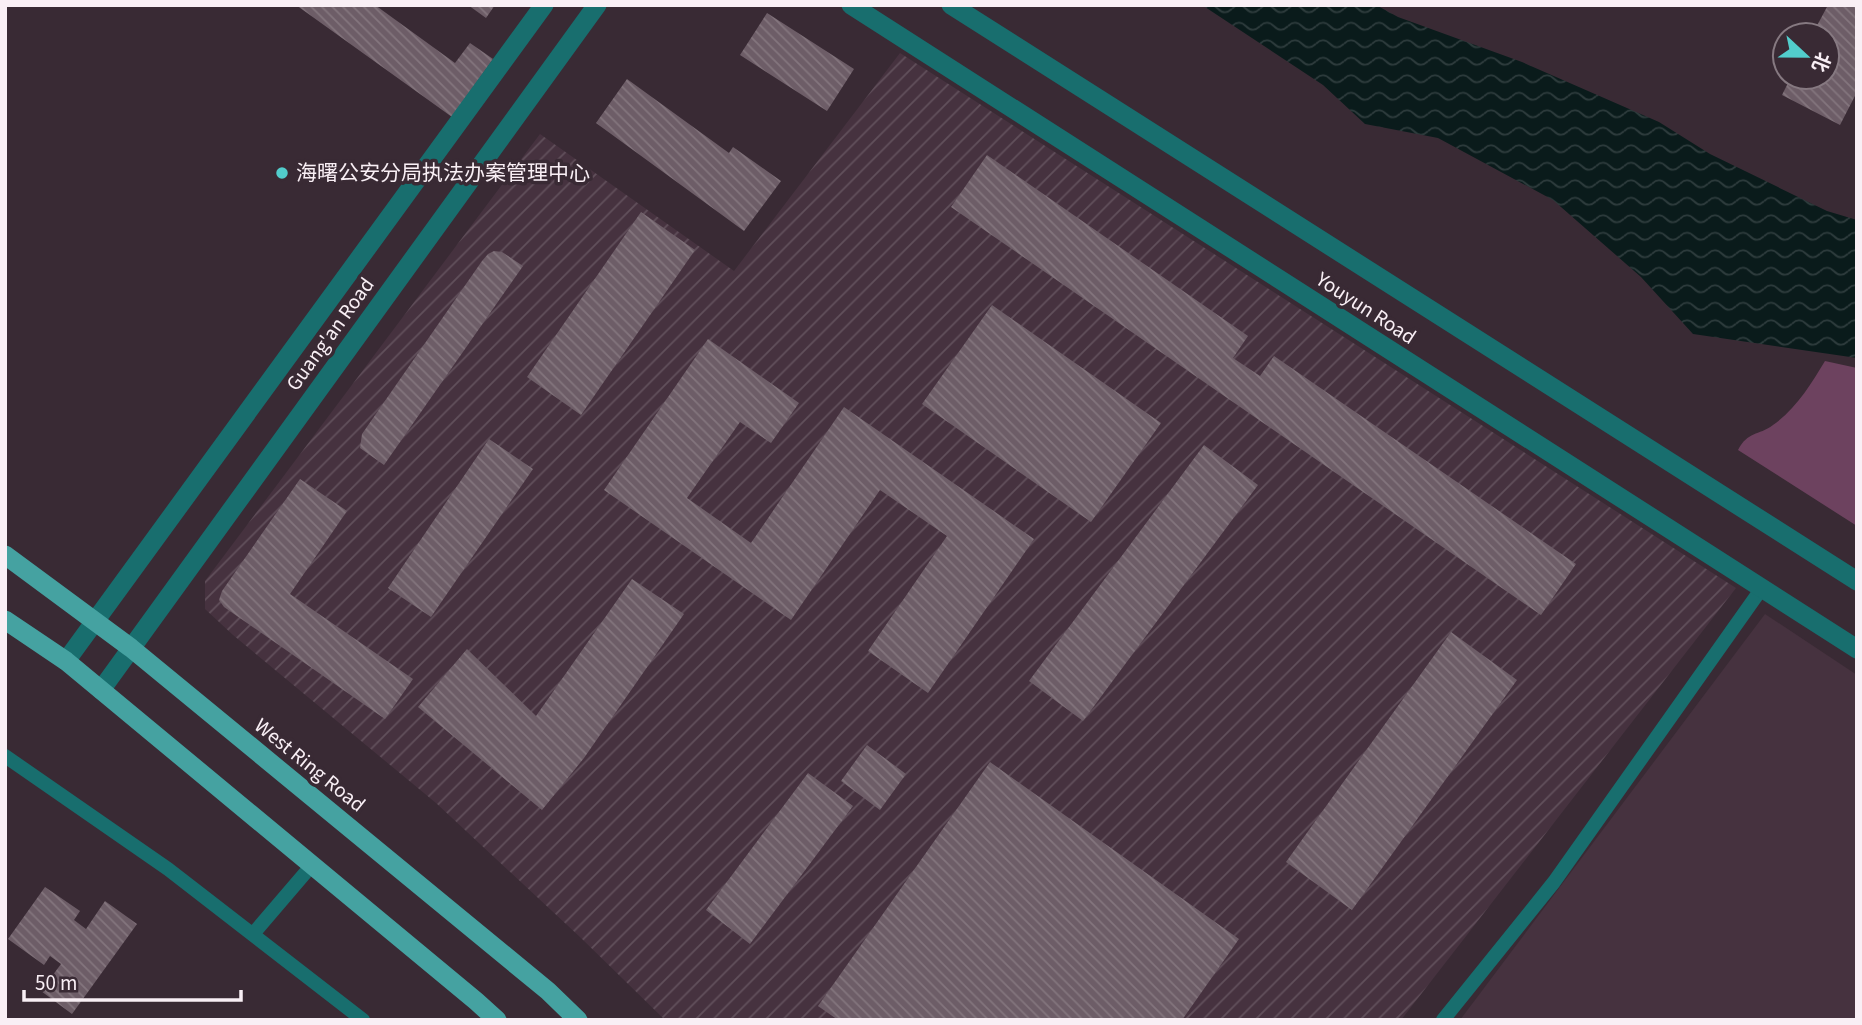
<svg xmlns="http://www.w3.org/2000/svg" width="1862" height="1025" viewBox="0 0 1862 1025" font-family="'Source Sans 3','Noto Sans SC',sans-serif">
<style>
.built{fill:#46323f}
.industrial{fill:url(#industrial-furrows)}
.grass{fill:#6d425f}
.water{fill:url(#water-waves)}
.building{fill:url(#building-back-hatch)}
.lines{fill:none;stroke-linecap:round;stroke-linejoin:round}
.service{stroke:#186e6e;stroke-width:14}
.tertiary{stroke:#186e6e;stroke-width:19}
.primary{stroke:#45a2a1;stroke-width:19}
.poi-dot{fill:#52cdcc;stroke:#392a34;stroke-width:2.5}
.labels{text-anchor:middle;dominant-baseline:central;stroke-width:7;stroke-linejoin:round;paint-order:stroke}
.poi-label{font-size:21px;fill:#f9eff5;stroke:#392a34;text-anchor:start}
.street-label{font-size:21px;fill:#f9eff5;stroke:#392a34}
</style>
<defs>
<pattern id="industrial-furrows" width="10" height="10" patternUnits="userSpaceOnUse" patternTransform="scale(1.75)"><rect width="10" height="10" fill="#46323f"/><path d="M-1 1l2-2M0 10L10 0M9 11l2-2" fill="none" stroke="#61505b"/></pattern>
<pattern id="water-waves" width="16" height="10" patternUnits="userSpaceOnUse" patternTransform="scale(1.75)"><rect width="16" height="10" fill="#0a1b1b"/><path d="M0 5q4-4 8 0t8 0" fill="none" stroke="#2e3c3d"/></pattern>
<pattern id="building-back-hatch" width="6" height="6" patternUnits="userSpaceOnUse" patternTransform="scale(1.75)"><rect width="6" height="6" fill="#6d5d67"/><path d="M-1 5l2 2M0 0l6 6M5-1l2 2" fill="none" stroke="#83757d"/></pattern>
</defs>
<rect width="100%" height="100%" fill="#392a34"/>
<path class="built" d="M1765 614 1857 675V1020H1460Z"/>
<path class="industrial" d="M900 53 1736 588 1401 1020H665L581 938 436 803 233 635 205 609V581L540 134 734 271Z"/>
<path class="grass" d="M1825 361 1857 368V526L1738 450C1748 431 1758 436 1773 425 1796 409 1811 384 1825 361Z"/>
<path class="water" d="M1202 5H1376L1398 17 1522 62 1659 122 1710 154 1827 211 1857 220V358L1693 334 1641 277 1553 200 1438 138 1365 124 1323 85Z"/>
<path class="building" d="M296 5H375L455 63 470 43 493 59 452 117Z
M468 5H495L486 18Z
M1828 5H1857V92L1840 125 1782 95 1791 77H1827V35H1812Z
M767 13 854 69 827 111 740 55Z
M627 79 729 153 733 147 781 181 744 231 596 123Z
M987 155 1248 336 1233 358 1260 376 1274 356 1576 564 1541 615 951 207Z
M641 212 695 250 581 415 527 377Z
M494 251 502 252 523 266 384 465 360 448 362 434 482 261 488 254Z
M992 305 1161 423 1091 522 922 404Z
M708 339 799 403 771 443 740 422 687 498 751 543 844 407 1034 539 928 693 868 651 947 536 880 490 791 620 604 490Z
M489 439 533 469 431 617 388 588Z
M1204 445 1258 485 1083 721 1029 681Z
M300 479 347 511 290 594 413 679 385 719 224 607 219 600 222 591Z
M632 579 684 614 584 758 542 810 418 707 467 649 536 716Z
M1451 632 1517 680 1352 910 1286 862Z
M867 745 906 774 880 810 841 781Z
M990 762 1239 939 1182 1020H838L818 1006Z
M808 773 853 806 750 944 706 910Z
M45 887 80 911 74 920 86 929 105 901 137 924 72 1014 41 991 61 964 50 956 44 965 8 939Z"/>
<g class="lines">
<path class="service" d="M5 756 168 869 363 1020
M253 934 312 865
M1443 1020 1554 882 1762 588"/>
<path class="tertiary" d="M851 5 1857 649
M951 5 1857 581
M66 661 544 5
M101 690 597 5"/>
<path class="primary" d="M5 555 131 648 548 991 578 1020
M5 620 66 661 476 1001 497 1020"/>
</g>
<circle class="poi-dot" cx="282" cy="173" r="7"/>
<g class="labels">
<g class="poi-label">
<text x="296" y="173">海曙公安分局执法办案管理中心</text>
</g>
<g class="street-label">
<text transform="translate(1366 308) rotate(33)">Youyun Road</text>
<text transform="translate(330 334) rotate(-54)">Guang'an Road</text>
<text transform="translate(310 765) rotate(39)">West Ring Road</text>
</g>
</g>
<rect width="1862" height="1025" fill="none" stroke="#f9eff5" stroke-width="14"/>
<g transform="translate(1806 56) rotate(112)"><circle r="33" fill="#392a34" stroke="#867981" stroke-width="2"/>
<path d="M0-5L12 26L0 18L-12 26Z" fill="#52cdcc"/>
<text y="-10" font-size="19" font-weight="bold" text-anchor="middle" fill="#f9eff5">北</text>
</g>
<path d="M24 990v10h217v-10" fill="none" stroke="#f9eff5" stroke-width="3.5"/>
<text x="35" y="990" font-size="21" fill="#f9eff5" stroke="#392a34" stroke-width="5" paint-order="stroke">50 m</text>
</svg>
